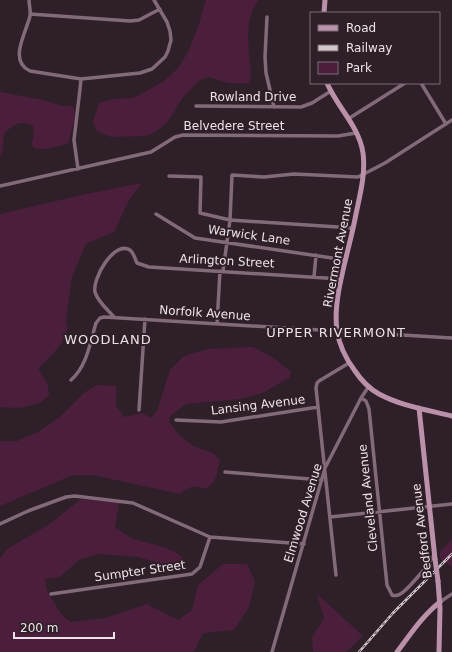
<svg xmlns="http://www.w3.org/2000/svg" width="452" height="652" viewBox="0 0 452 652" font-family="'DejaVu Sans',sans-serif">
<style>
.green{fill:#4b1f3c}
.lines{fill:none;stroke-linecap:round;stroke-linejoin:round}
.street{stroke:#836a79;stroke-width:3.5}
.secondary{stroke:#ba91a9;stroke-width:5}
.rail-casing{stroke:#d1c6cc;stroke-width:2.5}
.rail{stroke:#2e1f28;stroke-width:1;stroke-dasharray:3;stroke-linecap:butt}
.secondary-bridge{stroke:#ba91a9;stroke-width:5}
.labels{text-anchor:middle;dominant-baseline:central;stroke-width:4;stroke-linejoin:round;paint-order:stroke}
.street-label{font-size:12px;fill:#ede3e8;stroke:#2e1f28}
.neighbourhood-label{font-size:13px;letter-spacing:1px;fill:#ede3e8;stroke:#2e1f28}
</style>
<rect width="100%" height="100%" fill="#2e1f28"/>
<path class="green" d="M206 0H259C246 14 248 37 249 55 250 66 253 71 249 83H228L209 77 200 80 183 97 167 123 155 132 146 136 111 137 97 131 93 122 99 103 113 99 133 98 163 82 179 67 189 50 198 27Z
M0 92 43 100 62 106H72L75 110 74 120 68 144 44 149 34 148 31 144 34 136 33 126C20 119 15 124 4 133L2 152 0 155Z
M142 183 129 200 114 232 86 244 72 276 66 321C73 338 48 358 38 369L48 385 49 395C38 408 16 409 0 407V214L86 194Z
M253 347 275 359 291 372 290 377 265 392 241 399 186 404 170 416 169 421 177 433 193 446 213 453 220 460C217 472 217 484 204 489 192 484 191 487 180 494L93 475H73L0 506V441H17L38 432 61 416 85 392 97 385 116 386V406L124 417 142 413 151 418 157 411 170 370 184 356 208 349Z
M81 499 119 503 115 528C121 531 127 536 134 539 148 544 175 547 184 559L182 564H162L138 557 98 554 79 560 60 577 45 579 47 591 61 614 70 622 105 618 147 604 178 620 192 610 198 585 223 564H247L255 581 249 607 234 630 203 633 194 652H0V558L7 549 48 525Z
M452 539V567L440 559V552Z
M317 594 363 636 346 652H313L312 638 324 618Z"/>
<g class="lines">
<path class="street" d="M29 0C29 5 31 11 30 16 26 33 8 61 30 71L81 79 140 73 152 69 165 57 168 51 171 40 170 31 167 22 154 0
M30 14 130 21 139 20 160 9
M267 17 265 57 266 73 274 107
M421 83 446 124
M196 106 301 107 312 103 331 91
M348 119 405 83
M78 169 74 140 80 89 81 79
M169 176 201 177 200 213 230 220 353 228
M0 186 151 152 175 137 183 135 338 136 356 133
M156 214 195 238 346 260
M223 271 230 220 232 175 264 177 294 174 358 177 385 163 452 120
M314 277 316 255
M114 317C108 310 97 301 95 292 92 279 114 240 130 250 134 253 135 259 137 263L149 267 341 279
M217 324 220 271
M71 380C87 366 90 343 96 323L100 318 104 317 452 338
M361 398 366 401 369 409 387 585 392 595C395 596 395 596 398 595 406 593 430 563 434 555
M139 410 145 319
M176 420 221 422 318 407
M225 472 322 480
M330 517 452 504
M0 524 28 511 66 497 75 496 133 503 210 537 304 544
M336 575 316 388 317 383 319 381 349 363
M51 594 192 574 200 567 210 537
M440 602 452 594
M272 652 325 468 361 398 369 386"/>
<path class="secondary" d="M324 13 325 0
M327 83C337 107 359 126 363 153 366 175 359 198 355 219 349 251 332 299 337 330 339 345 346 359 355 371 361 380 370 389 379 394 401 406 428 410 452 416
M419 408 435 559
M438 581 440 608 439 652
M397 652C410 635 423 615 440 602"/>
<defs>
<path id="rail" d="M359 652 393 613 452 554"/>
</defs>
<use href="#rail" class="rail-casing"/>
<use href="#rail" class="rail"/>
<path class="secondary-bridge" d="M435 559 438 581"/>
</g>
<g class="labels">
<g class="street-label">
<text x="253" y="97">Rowland Drive</text>
<text x="234" y="126">Belvedere Street</text>
<text transform="translate(249 235) rotate(8)">Warwick Lane</text>
<text transform="translate(338 253) rotate(-79)">Rivermont Avenue</text>
<text transform="translate(227 261) rotate(3)">Arlington Street</text>
<text transform="translate(205 313) rotate(4)">Norfolk Avenue</text>
<text transform="translate(258 405) rotate(-7)">Lansing Avenue</text>
<text transform="translate(368 498) rotate(-96)">Cleveland Avenue</text>
<text transform="translate(303 513) rotate(-73)">Elmwood Avenue</text>
<text transform="translate(422 531) rotate(-97)">Bedford Avenue</text>
<text transform="translate(140 571) rotate(-8)">Sumpter Street</text>
</g>
<g class="neighbourhood-label">
<text x="336" y="332">UPPER RIVERMONT</text>
<text x="108" y="339">WOODLAND</text>
</g>
</g>
<rect x="310" y="12" width="130" height="72" fill="#2e1f28" stroke="#7a6d75"/>
<rect x="318" y="25" width="20" height="6" fill="#ba91a9" stroke="#7a6d75"/>
<text x="346" y="32" font-size="12" fill="#ede3e8">Road</text>
<rect x="318" y="45" width="20" height="6" fill="#d1c6cc" stroke="#7a6d75"/>
<text x="346" y="52" font-size="12" fill="#ede3e8">Railway</text>
<rect x="318" y="62" width="20" height="12" fill="#4b1f3c" stroke="#7a6d75"/>
<text x="346" y="72" font-size="12" fill="#ede3e8">Park</text>
<path d="M14 632v6h100v-6" fill="none" stroke="#ede3e8" stroke-width="2"/>
<text x="20" y="632" font-size="12" fill="#ede3e8" stroke="#2e1f28" stroke-width="3" paint-order="stroke">200 m</text>
</svg>
